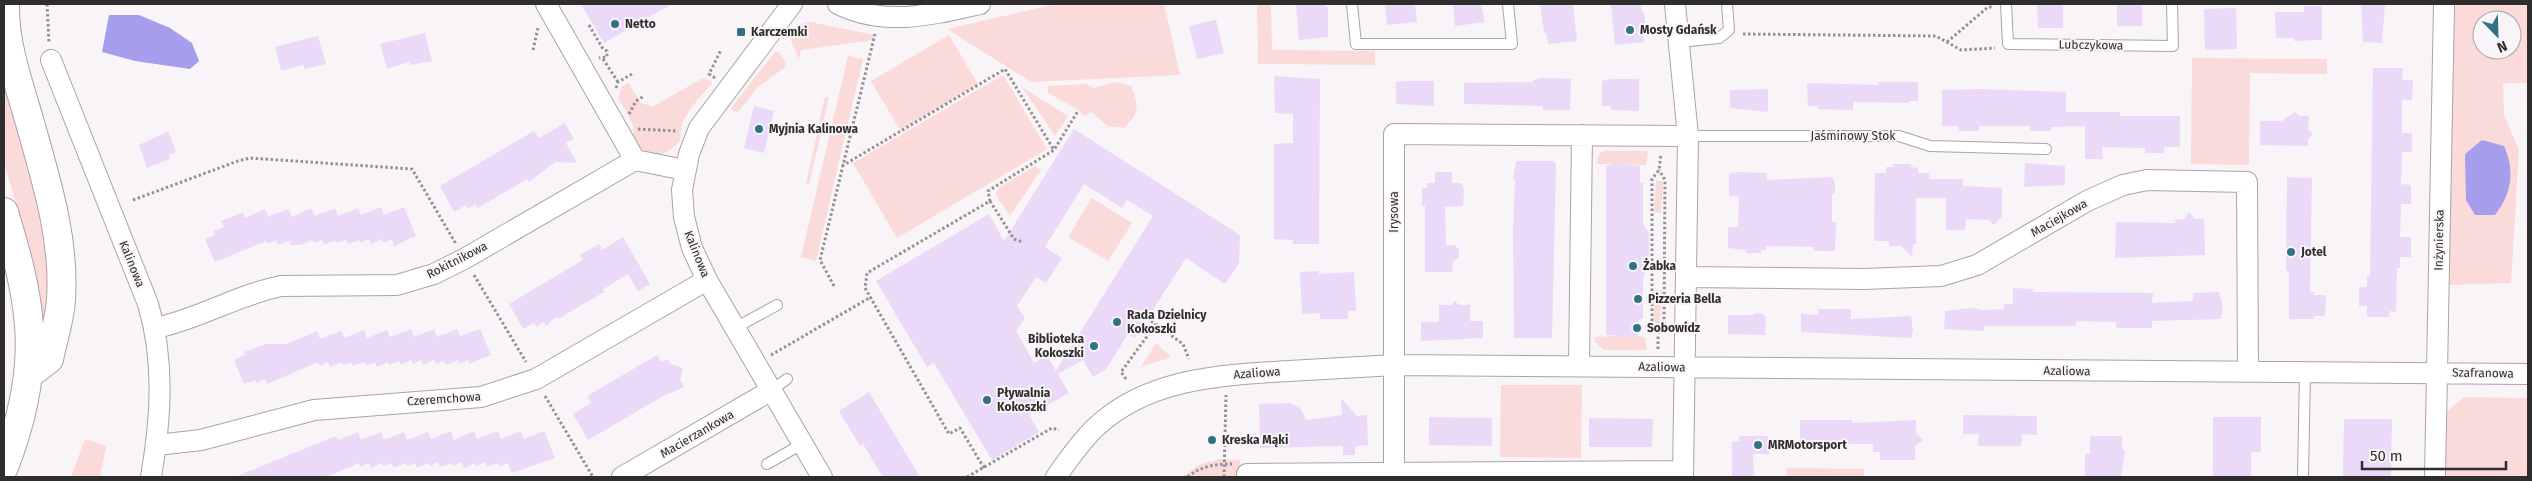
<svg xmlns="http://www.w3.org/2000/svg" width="2532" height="481" viewBox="0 0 2532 481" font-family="'Fira Sans',sans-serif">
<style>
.green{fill:#fadbda;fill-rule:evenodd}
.water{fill:#a79ded}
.building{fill:#ebd9f8;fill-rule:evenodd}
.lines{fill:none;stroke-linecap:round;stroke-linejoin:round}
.service-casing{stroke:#a8a4a7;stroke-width:12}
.minor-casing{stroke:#a8a4a7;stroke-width:22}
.motorway-casing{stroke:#a8a4a7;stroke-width:30}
.path{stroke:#949193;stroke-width:3;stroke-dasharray:2.5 2.5;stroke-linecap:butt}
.service{stroke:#fff;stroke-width:10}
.minor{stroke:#fff;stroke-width:20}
.motorway{stroke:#fff;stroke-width:28}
.poi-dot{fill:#327286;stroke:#f9f4f8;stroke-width:2}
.labels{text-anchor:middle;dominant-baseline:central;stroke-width:4;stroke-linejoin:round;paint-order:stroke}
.poi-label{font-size:12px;font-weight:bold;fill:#2f2d2e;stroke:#f9f4f8;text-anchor:start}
.street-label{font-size:12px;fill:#2f2d2e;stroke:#f9f4f8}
</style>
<rect width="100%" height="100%" fill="#f9f4f8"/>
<path class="green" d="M1056 4H1164L1180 75 1031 82 947 29Z
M1257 4H1271L1272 50 1375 51V65L1258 64Z
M2455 4H2528V83H2503L2504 115 2519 150 2511 283 2447 285ZM2482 20H2512V50H2482Z
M810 22 874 35V40L801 50 799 59 789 36 801 24Z
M949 35 978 84 900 130 871 81Z
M775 52H779L786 63 784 68 758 87 738 112 733 111 731 108Z
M848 56 863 59 816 261 801 257Z
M2192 58 2327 59V74L2250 73 2249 165 2191 164Z
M1003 75 1047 149 897 238 853 163Z
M4 77 38 200 49 274 44 322 23 228 4 162Z
M703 78 712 81V83C699 99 678 118 681 139 666 158 646 163 634 138 632 135 634 130 633 126 630 117 623 107 618 98L622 86 629 83 640 102 652 107Z
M1117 82 1131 86C1139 106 1140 113 1124 128L1107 126 1092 112 1084 116 1075 108 1048 93V86L1087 84 1094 88Z
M1022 87 1068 116 1055 136Z
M825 97H829L809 185 806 184Z
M1604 151H1648L1646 165 1596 164 1599 154Z
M1035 166 1041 170 1010 216 995 194 1000 187Z
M1656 180 1663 182 1661 213 1654 212Z
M1092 198 1132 223 1108 261 1068 237Z
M1656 289 1662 291 1660 324 1653 322Z
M1632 335 1645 337 1647 350H1604L1595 342V337Z
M1156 343 1171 357 1141 367Z
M1501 385H1582L1581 458 1500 457Z
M2464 397 2528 398V477H2444L2445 413Z
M85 439 106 446 100 477H71Z
M1220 459 1240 460V477H1181L1201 464Z
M1787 468 1864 469V477H1787Z"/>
<path class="water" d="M109 15H139L170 28 192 43 199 61 190 69 135 61 102 52Z
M2482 140 2504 146C2515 170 2512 194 2495 215H2475L2466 200 2465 154Z"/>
<path class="building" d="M581 4H672L604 43Z
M1296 4H1325V7H1328V37L1299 40Z
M1385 4H1415L1417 22 1387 25Z
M1453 4H1481L1485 22 1455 26Z
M1540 4H1573L1577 41 1548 44 1546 33H1544Z
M1611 4H1641L1642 12H1644L1646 31 1643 32 1644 42 1615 45Z
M2037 4H2063V28H2038Z
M2117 4H2142V26H2117Z
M2361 4H2385L2382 43 2363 42Z
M2304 6H2322V40L2294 41V38H2276L2275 12H2304Z
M2236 8 2237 49 2205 50 2204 9Z
M1216 20 1224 53 1197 59 1189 26Z
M425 33 432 61 410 65 409 62 387 69 380 44Z
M318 36 326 64 305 69 303 65 281 71 275 47Z
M2373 68H2403L2402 80H2413L2412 100H2402V133H2412V152H2402L2401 184 2411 185V204H2401L2400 237H2411V257H2400V268H2397L2396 312 2389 311V317H2367V306H2359V287H2367V276H2370Z
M1274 76 1320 79 1319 244H1293V240L1274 239V144L1293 143V114L1275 113Z
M1543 78 1571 79 1570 110H1543V106L1464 104V83L1533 82V80Z
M1611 79H1639V111L1611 110V106H1602V81Z
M1405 81H1434V106L1396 104V82Z
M1878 82H1918V101H1909V103L1853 102V110L1818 109V106H1808L1807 83 1878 85Z
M1768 89V112L1730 108V90Z
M1980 89 2066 92V112H2120V116H2180V147H2164V153H2145V148L2102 147 2103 159H2085V126L2051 127V131H2030V126H1979V131H1959L1958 126H1942V90Z
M754 106 774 111 764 153 744 148Z
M2295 112 2299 116H2309L2308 129 2313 134 2308 139V146L2260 145V121H2282Z
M565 123 574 139 566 143 577 163 555 162 529 182 527 179 478 208 475 204 468 209 466 205 454 212 440 186 534 131 539 138Z
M1074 129 1240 235 1239 263 1225 284 1186 258 1135 338 1128 334 1106 369 1093 377 1083 360 1058 374 1069 393 1029 415 1039 432 992 460 934 363 927 367 876 281 989 214 1004 241ZM1084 184 1122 208 1127 200 1153 216 1056 371 1047 355 1034 363 1016 331 1025 318 1017 306 1036 277 1046 283 1062 258 1045 247Z
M168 131 176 152 169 155 170 159 147 168 139 145Z
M1516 161H1554L1556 165 1552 338H1514L1513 230 1515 180H1513Z
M2025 163 2065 166V185L2024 187Z
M1614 164 1640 166V183H1643V224L1649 233V267L1643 277V319H1639V335L1632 337 1606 335V166Z
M1893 164H1911V167L1918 168V173H1929V179H1963V186L2002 188V216L1994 225 1989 220 1966 219 1965 230H1946V198H1916V244H1913L1912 257 1901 246H1889V241H1874L1875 173H1886V167H1893Z
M1435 172H1452V183H1461L1464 189 1463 206 1445 207 1446 245H1455L1459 250V257L1453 262 1452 272H1425V206H1422V188H1427V183H1435Z
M1738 172 1767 173V180L1832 177 1835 184V192L1832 195V222H1836L1835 251H1814V247L1766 246V250H1761V253H1746V250L1728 248V227H1738L1739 197 1729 195V174Z
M2287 177 2312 178 2310 292H2314V295H2326L2325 316H2314V319H2289V271H2286Z
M381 207 384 215 404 207 416 236 394 246 392 239 383 243 382 239 371 244 369 239 360 243 359 240 348 244 346 240 337 243 336 240 324 245 322 240 314 243 312 240 301 245H291L289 241 278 245 276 240 268 244 266 241 215 262 205 239 215 235 213 231 224 227 221 221 243 212 245 218 265 209 268 217 288 209 292 217 311 208 315 216 335 208 338 216 358 208 361 215Z
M2189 212 2195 219H2204L2205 255 2115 258 2116 222 2175 223V220L2184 219Z
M623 237 650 284 638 291 628 274 602 290 604 292 558 319 556 317 546 326 544 322 536 327 534 323 523 329 509 304 583 260 580 255 599 244 602 250Z
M1319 271V274L1354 272 1356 311H1348V319H1320V313L1302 314 1300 272Z
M2013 288 2033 289V292L2153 293 2152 303 2193 301V293L2219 292 2223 308 2221 319 2152 321V328H2116V322L2076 321V326H1984V331L1944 329 1945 311 1973 308 1982 310 2004 309V304H2013Z
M1455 301 1459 305H1470V321H1483V338L1421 341V322H1439V305H1451Z
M1818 309H1851V319L1911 316 1913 331 1911 338 1801 332V314L1818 315Z
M1755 313H1761L1766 317 1765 335 1728 334V315H1753Z
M411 329 414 337 434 329 437 337 457 329 460 336 480 329 491 355 469 364 468 360 459 364 458 360 446 365 444 361 436 364 434 360 423 365 421 360 413 364 411 360 401 365 399 361 389 365 388 362 377 367 375 362 366 365 364 362 353 366 351 362 343 365 341 362 330 367 328 362 320 366 318 362 267 384 265 379 257 383 255 380 244 384 234 360 245 355 244 352 266 344H287L317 331 320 339 341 331 344 338 364 330 367 338 387 330 390 337Z
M657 355 661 362 668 359 671 364 683 368 680 380 684 387 663 396 588 440 573 414 591 403 587 396Z
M869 392 920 477H883L863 444 860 446 839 411Z
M1341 398 1357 416 1367 415 1368 445 1355 446V455H1343V446L1260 448 1259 404 1290 403 1301 409 1306 420 1342 415Z
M1963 415 2037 416V435L2022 434 2021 446H1978L1979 434H1963Z
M1429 417 1492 418V446L1429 445Z
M2213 417H2261V452H2251V477H2213Z
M1589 418 1653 419 1652 447H1589Z
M2344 419H2392L2391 477H2343Z
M1800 420H1852V423L1916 420V433L1923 440 1915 446V460H1880V452H1873V444H1800Z
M451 431 454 440 474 431 477 439 498 431 501 439 521 431 524 439 544 431 555 458 512 473 508 463 500 466 498 463 487 467 485 462 476 466 475 463 464 468 461 462 453 466 451 463 440 467 438 462 430 466 428 463 417 468 415 463 407 466 405 463 394 468 391 463 383 466 382 463 371 468 369 463 360 467 359 463 326 477H235L336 436 338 440 358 432 361 440 381 432 384 440 404 432 407 440 428 432 431 439Z
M1739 436H1768L1769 454H1753L1754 477H1732V442L1739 441Z
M2090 436H2122V448L2125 452 2121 477H2085V454H2090Z"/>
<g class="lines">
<defs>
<path id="service" d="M1352 4 1356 44H1512L1508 4
M2006 4 2008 44 2173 46 2172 4
M1679 42 1719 38 1729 30 1727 4
M1688 136H1899L1930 146 2046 149
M735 328 777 305
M770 391 787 379
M767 464 802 444
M2303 477 2305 372"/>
<path id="minor" d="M546 4 635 160
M792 4 699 128 689 154 682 190 684 217 692 248 707 280 822 477
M838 4C885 27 931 15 980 4
M1675 4 1688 136 1683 477
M51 60 148 304C165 361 161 419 151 477
M1687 277 1864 279 1941 276 1977 265 2087 201 2123 185 2147 180 2247 182 2248 372
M156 328C199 319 237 295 281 286L397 285 434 274 464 259 635 160 685 170
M1579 366 1582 135
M157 445 201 440 314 410 481 397 536 379 707 280
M1247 474 1683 471
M622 477 770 391
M1056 477C1068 460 1080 442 1096 427 1148 378 1222 375 1289 371 1324 369 1360 367 1395 365L2528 374
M1394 477V134L1688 136
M2435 477 2444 4"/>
<path id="motorway" d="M5 4C4 44 19 84 30 123 46 180 65 239 61 299 60 319 53 339 49 359L28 375
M4 212C15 249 26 286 29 325 33 373 21 423 4 467"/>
</defs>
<use href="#service" class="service-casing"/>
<use href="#minor" class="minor-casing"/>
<use href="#motorway" class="motorway-casing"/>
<path class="path" d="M47 4 49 43
M589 25 603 49 607 51V57L599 58
M1743 34 1936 36 1961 50 1995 48
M1947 42 1988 7H1993
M533 50 538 28
M603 59 618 82
M715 78 709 74 721 50
M616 88 618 82 632 74
M629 114 636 101 644 96
M638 129 677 131
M842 166 1005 69 1054 150
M133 200 238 161 250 158 412 169 456 244
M990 201 1014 239 1022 242
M474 275 526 362
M834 286 820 260 875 34
M1147 318 1183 344 1189 359
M1658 332 1664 325 1665 180 1659 170
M1658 349V332L1652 324V179L1659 170 1661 154
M771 355 871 297
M1126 379 1121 372 1156 324
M545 396 593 477
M984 468 960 428 949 434 865 288 867 273 990 201 988 191 1054 150 1078 111
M967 477 1052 428 1059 430
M1188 477C1200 466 1216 464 1232 464
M1224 477 1226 395"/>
<use href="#service" class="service"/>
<use href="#minor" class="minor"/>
<use href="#motorway" class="motorway"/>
</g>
<g class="poi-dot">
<circle cx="615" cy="24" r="5"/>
<circle cx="1630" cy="30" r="5"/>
<rect x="736" y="27" width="10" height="10" rx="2.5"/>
<circle cx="759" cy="129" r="5"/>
<circle cx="2291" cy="252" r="5"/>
<circle cx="1633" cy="266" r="5"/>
<circle cx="1638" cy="299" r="5"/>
<circle cx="1117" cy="322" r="5"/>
<circle cx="1637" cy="328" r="5"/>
<circle cx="1094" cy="346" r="5"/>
<circle cx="987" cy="400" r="5"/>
<circle cx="1212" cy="440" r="5"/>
<circle cx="1758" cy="445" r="5"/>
</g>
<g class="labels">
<g class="poi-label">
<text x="625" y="24">Netto</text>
<text x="1640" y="30">Mosty Gdańsk</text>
<text x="751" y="32">Karczemki</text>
<text x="769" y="129">Myjnia Kalinowa</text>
<text x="2301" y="252">Jotel</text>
<text x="1643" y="266">Żabka</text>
<text x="1648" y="299">Pizzeria Bella</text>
<text x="1127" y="315">Rada Dzielnicy<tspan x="1127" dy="14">Kokoszki</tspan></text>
<text x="1647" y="328">Sobowidz</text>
<text x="1084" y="339" text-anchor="end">Biblioteka<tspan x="1084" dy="14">Kokoszki</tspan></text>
<text x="997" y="393">Pływalnia<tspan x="997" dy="14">Kokoszki</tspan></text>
<text x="1222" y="440">Kreska Mąki</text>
<text x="1768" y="445">MRMotorsport</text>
</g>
<g class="street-label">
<text transform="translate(2091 45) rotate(1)">Lubczykowa</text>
<text x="1853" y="136">Jaśminowy Stok</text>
<text transform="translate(1394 212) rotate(-90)">Irysowa</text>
<text transform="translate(2059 218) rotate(-30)">Maciejkowa</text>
<text transform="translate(2439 240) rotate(-89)">Inżynierska</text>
<text transform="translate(697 254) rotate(68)">Kalinowa</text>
<text transform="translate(457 260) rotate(-27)">Rokitnikowa</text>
<text transform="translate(132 264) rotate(68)">Kalinowa</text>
<text transform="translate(1662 367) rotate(1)">Azaliowa</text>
<text transform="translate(2067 371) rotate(1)">Azaliowa</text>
<text transform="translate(1257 373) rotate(-4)">Azaliowa</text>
<text transform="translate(2483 373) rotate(1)">Szafranowa</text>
<text transform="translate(444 399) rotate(-4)">Czeremchowa</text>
<text transform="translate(697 434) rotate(-30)">Macierzankowa</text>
</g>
</g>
<rect width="2532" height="481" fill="none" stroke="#2f2d2e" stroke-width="10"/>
<g transform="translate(2497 35) rotate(157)"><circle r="24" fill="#f9f4f8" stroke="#a8a4a7"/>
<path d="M0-4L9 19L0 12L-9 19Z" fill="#327286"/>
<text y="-8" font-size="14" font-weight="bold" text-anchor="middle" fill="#2f2d2e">N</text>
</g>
<path d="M2362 461v8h144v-8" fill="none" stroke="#2f2d2e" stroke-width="2.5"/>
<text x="2370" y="461" font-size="15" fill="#2f2d2e" stroke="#f9f4f8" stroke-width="4" paint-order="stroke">50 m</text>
</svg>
